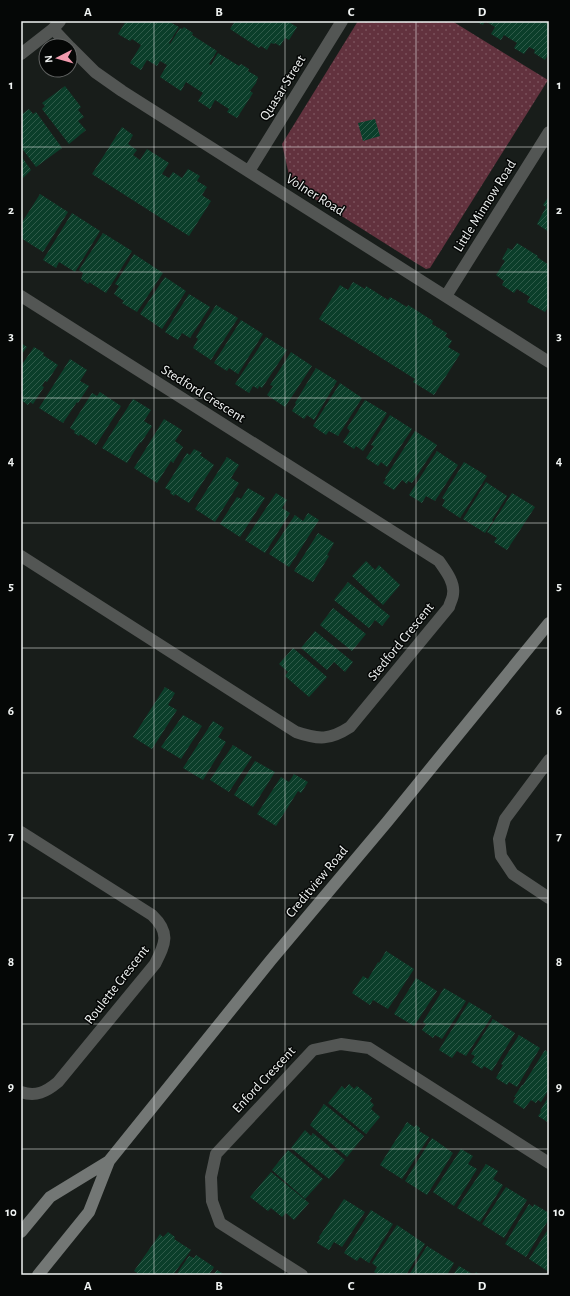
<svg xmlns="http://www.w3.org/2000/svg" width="570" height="1296" viewBox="0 0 570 1296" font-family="'Alegreya Sans',sans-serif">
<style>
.grass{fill:url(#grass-dots)}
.building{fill:url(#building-hatch)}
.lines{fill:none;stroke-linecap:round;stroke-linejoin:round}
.minor{stroke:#535654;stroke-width:12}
.tertiary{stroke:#535654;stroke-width:12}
.secondary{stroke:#737775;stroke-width:12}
.grid{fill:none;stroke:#f0f3f2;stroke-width:1;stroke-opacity:0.55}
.labels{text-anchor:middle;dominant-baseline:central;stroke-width:3;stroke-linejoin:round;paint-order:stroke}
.street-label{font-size:14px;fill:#f0f3f2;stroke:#050706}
.neatline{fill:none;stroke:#f0f3f2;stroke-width:1.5}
.grid-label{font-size:13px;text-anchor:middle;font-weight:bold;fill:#f0f3f2}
</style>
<defs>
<pattern id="grass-dots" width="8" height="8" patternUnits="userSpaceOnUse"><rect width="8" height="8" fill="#62323e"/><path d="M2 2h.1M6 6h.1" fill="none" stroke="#79505a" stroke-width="1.8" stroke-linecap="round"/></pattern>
<pattern id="building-hatch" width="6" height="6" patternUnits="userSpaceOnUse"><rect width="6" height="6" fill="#0b3e2a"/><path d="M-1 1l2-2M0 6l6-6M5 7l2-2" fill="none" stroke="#2f5a49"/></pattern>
</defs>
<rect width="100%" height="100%" fill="#181d1a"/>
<path class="grass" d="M358 21H452L548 80 430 268 426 269 416 263 291 184 282 144Z"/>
<path class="building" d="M126 21H168L179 27 169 43 170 44 180 28 182 29 184 27 193 33 192 35 217 51 209 64 211 65 218 53 239 66 241 64 249 69 248 71 258 77 256 83 250 91 253 93 237 118 227 112 229 109 215 100 210 109 198 101 203 93 186 82 181 91 160 77 167 65 160 61 157 66 147 60 141 70 130 63 141 45 132 39 130 41 118 34Z
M235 21H287L297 27 289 40 285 38 280 46 275 43 274 44 271 43 267 50 261 46 259 48 230 29Z
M475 21H549V53L545 60 534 53 535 50 529 47 524 54 514 48 517 43 504 35 501 40 491 34 495 27 485 21 483 25Z
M65 86 81 107 78 110 84 117 78 121 86 130 69 144 42 109 45 106 42 103Z
M29 109 33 114 36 112 62 148 36 167 21 147V115Z
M375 119 380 136 363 141 358 123Z
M122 127 133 135 128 144 137 150 133 155 140 160 147 149 169 163 162 174 169 178 173 172 182 178 188 169 200 176 197 181 207 187 202 195 211 201 189 236 92 174Z
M21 156 31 170 23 178 22 177 21 178Z
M40 194 68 212 43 252 21 238V224Z
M549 196V232L537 224 546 207 543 205Z
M72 213 100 231 75 272 59 262 56 268 43 260Z
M103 233 132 251 106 293 89 282 88 284 81 279 83 273 79 270Z
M517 243 538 256 537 257 549 265V306L545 312 527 302 530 297 517 289 514 293 502 285 504 281 496 275 505 261 502 259 508 248 512 250Z
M134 254 163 273 137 312 122 303 124 301 114 294 119 286 115 284Z
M165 277 186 291 162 329 140 314Z
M353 282 365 289 366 286 388 300 390 297 407 307 408 305 433 321 432 324 447 333 445 336 452 341 448 347 460 354 434 395 413 382 415 379 319 319 340 285 348 290Z
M189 294 210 307 190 338 182 333 178 340 165 332Z
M216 305 238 318 211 360 193 348 198 339 196 337Z
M241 320 263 334 238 374 229 368 227 371 214 363Z
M266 337 287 350 262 388 259 386 258 389 253 386 249 393 235 384Z
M21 343 27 347 21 355Z
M34 347 44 353 43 355 58 365 47 382 45 381 42 386 44 387 33 404 30 402 28 405 21 400V366Z
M291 352 312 366 285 407 267 395 273 386 270 385Z
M70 359 87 370 80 381 89 386 78 403 77 402 63 423 39 408Z
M316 368 337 381 314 420 307 415 304 419 292 411 296 404 295 403Z
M340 383 362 398 338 436 329 431 326 435 313 426Z
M100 392 121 406 96 445 80 434 79 436 74 433 75 431 70 428 92 393 97 396Z
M133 399 151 410 144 421 152 426 141 443 140 442 127 463 102 448Z
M365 400 387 413 363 451 356 446 354 449 343 442 350 431 347 428Z
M390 415 412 429 387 467 381 462 378 466 366 458 374 446 371 445Z
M164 419 182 430 175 441 183 447 173 463 171 461 157 483 134 468Z
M415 431 437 445 412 483 408 481 407 484 402 480 394 490 383 483 386 479 385 478Z
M194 449 202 453 200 455 214 465 189 503 175 494 174 496 170 493 171 491 165 488 187 453 190 455Z
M437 451 458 465 435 501 426 496 422 503 409 495Z
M227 457 239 465 231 478 239 483 215 522 195 509Z
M464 462 487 476 460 518 442 506 445 500 442 498Z
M486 482 507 496 492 520 493 521 485 533 463 519Z
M248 488 265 498 240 537 220 524 237 497 241 499Z
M276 493 287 500 282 508 290 513 265 553 245 540Z
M512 493 535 507 507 550 494 542 497 538 487 532Z
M308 513 319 520 289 567 269 554 295 515 303 521Z
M318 533 334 543 327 555 329 556 313 582 294 571Z
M366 561 375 570 379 565 400 585 383 605 352 576Z
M348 582 390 616 382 626 375 620 369 628 334 600Z
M333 608 366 634 352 651 320 625Z
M315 631 353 662 345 672 334 662 327 670 301 648Z
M293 648 327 677 309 697 285 676 288 672 279 664Z
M165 687 175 693 168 705 177 710 152 749 133 737Z
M183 715 202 726 181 759 161 747Z
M213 721 224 728 218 737 226 742 203 780 183 768Z
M233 745 252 757 229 792 210 780Z
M255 761 275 772 253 807 234 795Z
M294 774 308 782 301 793 298 791 276 826 257 814 281 777 289 782Z
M386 951 414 969 388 1009 373 1000 370 1005 352 993 363 976 368 979 378 962 379 963Z
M416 978 437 991 414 1026 394 1014Z
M444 988 466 1001 442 1039 435 1035 433 1038 422 1030 426 1024 423 1022Z
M469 1002 492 1016 466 1056 457 1051 452 1058 439 1050Z
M493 1019 515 1033 492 1071 484 1066 482 1069 471 1062 475 1056 471 1054Z
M519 1035 540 1048 517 1087 509 1082 507 1085 496 1078 503 1065 501 1064Z
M545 1050 549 1053V1089L541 1102 538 1100 536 1103 531 1100 524 1109 513 1102 516 1097H514L522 1085H523Z
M349 1084 354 1089 357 1086 372 1098 370 1101 374 1105 371 1109 380 1117 366 1134 328 1103 342 1086 345 1089Z
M549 1096V1123L538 1116 541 1112 540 1111Z
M324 1104 364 1136 347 1157 310 1125Z
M407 1122 414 1127 416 1125 420 1128 419 1131 429 1137 402 1179 380 1165Z
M305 1130 311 1136 313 1133 345 1160 329 1179 291 1148Z
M432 1138 453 1153 427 1195 405 1181Z
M461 1149 473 1156 468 1164 477 1169 454 1206 433 1192Z
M288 1150 323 1179 305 1199 272 1170Z
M486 1164 498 1171 493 1179 503 1185 480 1222 457 1208Z
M271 1172 309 1203 294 1220 286 1213 282 1217 271 1208 268 1211 250 1197Z
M506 1187 527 1200 504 1238 482 1224Z
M344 1199 365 1212 342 1247 334 1242 329 1250 317 1243 320 1238 319 1237Z
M529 1204 533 1207 534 1204 549 1213V1219L526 1257 505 1244Z
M371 1210 393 1224 369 1263 360 1257 357 1261 344 1253Z
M397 1225 425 1244 406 1275H379L374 1272 377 1267 372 1263Z
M549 1228V1272L529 1259Z
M168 1232 175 1237 174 1239 191 1250 173 1275H140L134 1271 160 1234 163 1237Z
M427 1246 454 1263 447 1275H409Z
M196 1255 214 1267 209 1275H176L189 1256 194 1258Z
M459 1266 474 1275 476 1272 480 1275H453Z
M217 1270 225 1275H213Z"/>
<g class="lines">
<path class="minor" d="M53 29 69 46
M70 47 95 72 122 91 549 362
M249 171 342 21
M21 296 439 561C445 570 455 582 453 594 453 598 450 603 449 607L350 727C330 740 319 740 296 732L21 556
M446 296 549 132
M549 760 505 819 499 839 501 856 513 874 549 898
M21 832 152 915C171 933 165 944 155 964L58 1082C46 1092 36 1097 21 1092
M302 1275 220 1223 212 1201 211 1177 216 1154 313 1050 341 1044 369 1048 549 1163"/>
<path class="tertiary" d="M21 54 53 29 60 21"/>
<path class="secondary" d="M21 1232 50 1197 109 1161
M38 1275 89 1212 109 1161 271 960 387 822 549 623"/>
</g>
<path class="grid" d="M154 21V1275M285 21V1275M416 21V1275M21 147H549M21 272H549M21 398H549M21 523H549M21 648H549M21 773H549M21 898H549M21 1024H549M21 1149H549"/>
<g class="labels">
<g class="street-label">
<text transform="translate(283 88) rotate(-58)">Quasar Street</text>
<text transform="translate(315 195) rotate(32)">Volner Road</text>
<text transform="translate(485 206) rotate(-58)">Little Minnow Road</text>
<text transform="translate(203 394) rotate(32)">Stedford Crescent</text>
<text transform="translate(401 642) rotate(-51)">Stedford Crescent</text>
<text transform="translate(317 882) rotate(-50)">Creditview Road</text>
<text transform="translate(117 985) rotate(-52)">Roulette Crescent</text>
<text transform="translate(264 1080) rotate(-47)">Enford Crescent</text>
</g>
</g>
<rect width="570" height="1296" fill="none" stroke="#050706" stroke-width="44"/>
<g transform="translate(58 58) rotate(264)"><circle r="19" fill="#050706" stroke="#636564"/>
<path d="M0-3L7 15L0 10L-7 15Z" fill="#f29aae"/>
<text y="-6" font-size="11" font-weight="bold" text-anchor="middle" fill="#f0f3f2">N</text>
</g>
<rect x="22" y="22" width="526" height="1252" class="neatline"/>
<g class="grid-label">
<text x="88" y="16">A</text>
<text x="219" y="16">B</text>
<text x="351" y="16">C</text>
<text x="482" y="16">D</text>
<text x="11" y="89">1</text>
<text x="559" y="89">1</text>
<text x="11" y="214">2</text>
<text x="559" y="214">2</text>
<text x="11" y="340">3</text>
<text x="559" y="340">3</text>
<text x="11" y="465">4</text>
<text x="559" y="465">4</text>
<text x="11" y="590">5</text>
<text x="559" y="590">5</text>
<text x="11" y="715">6</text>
<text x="559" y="715">6</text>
<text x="11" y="840">7</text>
<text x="559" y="840">7</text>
<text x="11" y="966">8</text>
<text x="559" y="966">8</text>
<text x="11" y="1091">9</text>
<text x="559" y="1091">9</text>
<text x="11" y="1216">10</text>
<text x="559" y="1216">10</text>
<text x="88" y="1290">A</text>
<text x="219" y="1290">B</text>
<text x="351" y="1290">C</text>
<text x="482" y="1290">D</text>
</g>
</svg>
